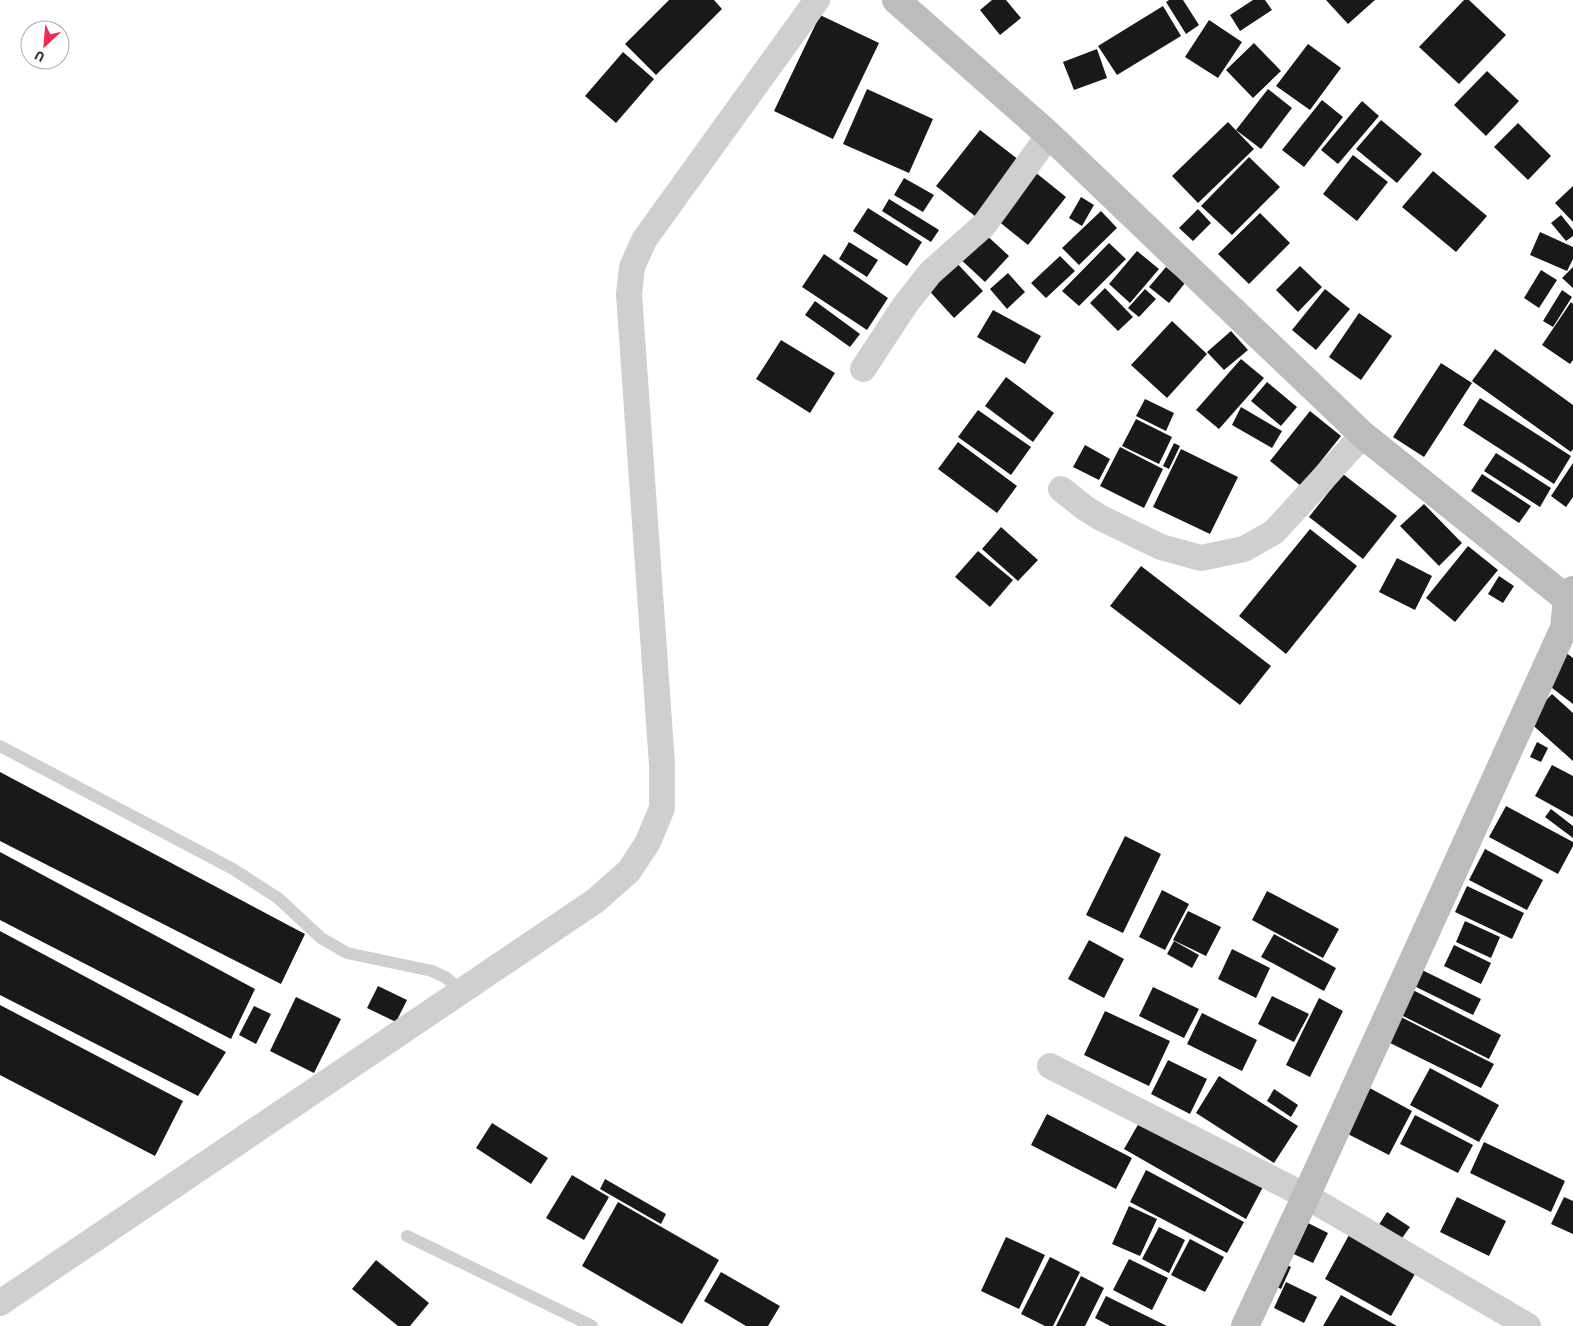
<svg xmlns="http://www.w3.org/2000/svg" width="1573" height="1326" viewBox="0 0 1573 1326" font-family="'Source Sans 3',sans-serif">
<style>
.building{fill:#191919}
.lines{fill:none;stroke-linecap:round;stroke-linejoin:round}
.lane{stroke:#cfcfcf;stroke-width:12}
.street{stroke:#cfcfcf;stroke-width:26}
.secondary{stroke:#bcbcbc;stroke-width:28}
</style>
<rect width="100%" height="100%" fill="#fff"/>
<path class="building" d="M669 0H714L722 9 656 75 625 44Z
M992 0H1006L1021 18 1000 35 980 10Z
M1169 0H1183L1199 25 1186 34 1166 2Z
M1253 0H1265L1272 10 1240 31 1230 15Z
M1326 0H1375L1348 24Z
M1464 0H1469L1506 35 1459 84 1419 47Z
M1163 6 1181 36 1117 75 1098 46Z
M820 15 879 43 833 139 774 111Z
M1209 20 1242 42 1218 78 1185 57Z
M1254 43 1281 71 1253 98 1226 70Z
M1308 44 1341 68 1310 110 1276 86Z
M1097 49 1107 78 1074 90 1063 62Z
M623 52 654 79 616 123 585 96Z
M1487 71 1519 101 1486 136 1454 105Z
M867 89 933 119 909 173 843 144Z
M1268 89 1292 108 1261 149 1236 130Z
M1322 100 1343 117 1304 167 1282 150Z
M1362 101 1379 116 1338 164 1321 150Z
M1381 120 1422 154 1397 183 1356 149Z
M1228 122 1254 149 1198 203 1172 176Z
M1518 123 1551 156 1528 180 1494 147Z
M980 130 1019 160 975 216 936 186Z
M1353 155 1388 182 1357 221 1323 194Z
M1249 157 1280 187 1232 235 1201 206Z
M1433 171 1487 216 1456 252 1402 207Z
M1035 172 1066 197 1028 245 997 220Z
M904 178 934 195 923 212 894 195Z
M1573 186V222L1555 203Z
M1081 197 1094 205 1082 226 1069 218Z
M889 199 939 230 931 242 882 211Z
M868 208 922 242 907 266 853 231Z
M1198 209 1211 223 1193 241 1179 228Z
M1101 211 1117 228 1079 265 1062 248Z
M1260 213 1290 243 1249 284 1218 254Z
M1561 215 1573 230V236L1566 241 1551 223Z
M982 231 1009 256 985 282 957 256Z
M1540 232 1573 247V259L1567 271 1530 255Z
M849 242 878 260 867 277 839 259Z
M1109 243 1126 259 1079 306 1062 291Z
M1137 251 1159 269 1130 303 1109 284Z
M824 254 888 298 867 330 802 287Z
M1060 256 1075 271 1046 298 1031 283Z
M953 259 983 291 954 318 924 285Z
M1300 266 1322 287 1298 312 1276 290Z
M1166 267 1185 283 1169 303 1149 287Z
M1573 267V288L1562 278Z
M1541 270 1557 280 1539 308 1524 298Z
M1008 273 1025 292 1007 309 990 289Z
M1105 288 1133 317 1118 331 1090 303Z
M1145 289 1156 299 1139 317 1128 308Z
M1325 289 1350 309 1316 350 1292 330Z
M1562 290 1572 297 1553 327 1543 321Z
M815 301 860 334 850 347 805 315Z
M1571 302 1573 304V360L1570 364 1542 345Z
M993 310 1041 336 1025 364 977 337Z
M1359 313 1392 336 1361 380 1329 357Z
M1172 321 1207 354 1167 398 1131 365Z
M1231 331 1248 350 1224 370 1207 352Z
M781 340 835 373 810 413 756 379Z
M1495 349 1573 405V449L1571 452 1472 381Z
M1241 359 1264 378 1219 429 1196 410Z
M1441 363 1472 383 1424 457 1393 437Z
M1006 377 1054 413 1033 442 985 406Z
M1267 382 1297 407 1281 426 1251 401Z
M1480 398 1571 456 1554 484 1463 425Z
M1145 399 1174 413 1166 431 1136 416Z
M1241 407 1282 431 1272 448 1232 425Z
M978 410 1031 447 1011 475 958 437Z
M1310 411 1341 436 1301 486 1270 461Z
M1136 419 1172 437 1159 464 1122 446Z
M958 442 1017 486 997 513 938 469Z
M1174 443 1180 446 1169 469 1163 466Z
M1085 445 1110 459 1099 480 1073 467Z
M1120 447 1163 469 1144 508 1100 486Z
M1181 449 1238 477 1210 534 1153 507Z
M1496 453 1551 488 1540 507 1484 471Z
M1573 463V497L1566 507 1551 496Z
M1343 474 1397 516 1363 559 1309 517Z
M1482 474 1531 506 1519 523 1471 491Z
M1424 504 1462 543 1439 566 1400 526Z
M1001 527 1038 560 1018 581 982 549Z
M1310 529 1357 566 1286 654 1239 616Z
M1468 546 1498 570 1455 622 1426 598Z
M978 551 1013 580 990 607 955 577Z
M1397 558 1432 576 1415 610 1379 592Z
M1141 566 1271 666 1240 705 1110 606Z
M1499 576 1514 586 1503 603 1488 594Z
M1565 652 1573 658V704L1543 681Z
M1552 694 1573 713V761L1527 720Z
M1537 742 1548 748 1541 762 1530 757Z
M1552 765 1573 776V817L1535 796Z
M0 772 305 934 281 984 0 841Z
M1506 806 1573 842V846L1558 874 1489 837Z
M1551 809 1573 826V838L1545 817Z
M1125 836 1161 854 1123 933 1086 915Z
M1485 849 1543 880 1527 910 1469 880Z
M0 852 255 989 231 1039 0 920Z
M1467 886 1524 913 1512 939 1455 912Z
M1162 890 1189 904 1165 950 1139 937Z
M1267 891 1339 929 1323 958 1252 920Z
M1188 911 1221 927 1206 956 1173 940Z
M1465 921 1500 937 1491 958 1456 942Z
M0 931 226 1052 198 1096 0 995Z
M1274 934 1336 968 1324 991 1261 957Z
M1089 940 1124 959 1104 998 1068 979Z
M1174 941 1199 955 1192 968 1167 954Z
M1454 945 1491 963 1481 984 1444 966Z
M1232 949 1270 968 1256 998 1218 979Z
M1418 968 1481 999 1473 1015 1410 984Z
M378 986 407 1000 396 1022 367 1008Z
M1405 986 1501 1035 1489 1059 1393 1011Z
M1153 987 1199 1009 1184 1038 1139 1016Z
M1272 996 1309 1014 1294 1042 1258 1024Z
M296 997 341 1019 314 1073 270 1051Z
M1319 998 1343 1011 1310 1077 1286 1065Z
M0 1005 183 1101 155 1156 0 1075Z
M254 1006 271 1014 256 1044 239 1035Z
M1105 1011 1170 1041 1149 1086 1084 1055Z
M1202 1013 1257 1040 1242 1071 1187 1044Z
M1395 1014 1494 1064 1481 1088 1382 1039Z
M1168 1060 1207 1079 1190 1114 1151 1094Z
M1430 1068 1499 1105 1479 1142 1410 1105Z
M1219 1076 1298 1126 1274 1163 1196 1113Z
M1366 1086 1412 1111 1389 1155 1342 1131Z
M1274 1089 1298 1105 1291 1117 1267 1101Z
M1047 1114 1132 1158 1116 1189 1031 1145Z
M1415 1115 1473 1145 1458 1173 1400 1144Z
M1143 1116 1264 1185 1246 1219 1124 1149Z
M492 1123 548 1158 531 1184 476 1148Z
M1484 1142 1565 1181 1551 1212 1470 1173Z
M1146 1170 1244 1222 1227 1253 1130 1202Z
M572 1175 609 1197 584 1240 546 1218Z
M605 1179 666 1214 661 1224 600 1189Z
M1457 1197 1506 1221 1489 1256 1440 1232Z
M1564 1197 1573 1201V1234L1551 1224Z
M618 1202 719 1260 682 1324 582 1266Z
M1129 1206 1157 1219 1140 1256 1112 1244Z
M1387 1212 1410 1227 1397 1245 1375 1231Z
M1300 1219 1328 1233 1313 1263 1285 1250Z
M1159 1227 1185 1240 1169 1273 1142 1259Z
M1349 1235 1416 1272 1391 1316 1325 1279Z
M1006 1237 1045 1255 1019 1309 981 1291Z
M1190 1239 1224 1257 1205 1292 1171 1275Z
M1050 1257 1080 1272 1053 1326H1045L1021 1314Z
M1129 1259 1168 1278 1152 1310 1113 1290Z
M376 1260 429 1303 410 1326H398L352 1289Z
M1278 1260 1291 1267 1281 1289 1267 1282Z
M721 1272 780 1306 768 1326H746L704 1301Z
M1081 1276 1104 1288 1085 1326H1056Z
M1286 1282 1317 1297 1304 1323 1274 1308Z
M1341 1295 1397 1326H1323Z
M1106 1296 1167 1326H1110L1095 1318Z"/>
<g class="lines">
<path class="lane" d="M0 746 233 869 278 898 321 938 347 953 432 971 445 977 462 991
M407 1236 592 1326"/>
<path class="street" d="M863 369 905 305 930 273 984 225 1049 135
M1061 489 1085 508 1101 518 1161 547 1201 558 1244 549 1274 532 1363 435
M1050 1066 1306 1196 1528 1326
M0 1303 595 901 629 871 648 842 662 808V765L629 294 632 267 644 240 817 0"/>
<path class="secondary" d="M896 0 1049 135 1363 435 1567 599
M1245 1326 1306 1196 1564 628 1567 599 1573 590"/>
</g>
<g transform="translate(45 45) rotate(206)"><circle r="24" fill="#ffffff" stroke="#adadad"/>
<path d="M0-4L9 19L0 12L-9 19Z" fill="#f32a4d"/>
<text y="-8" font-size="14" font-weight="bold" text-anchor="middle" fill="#323232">U</text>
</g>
</svg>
